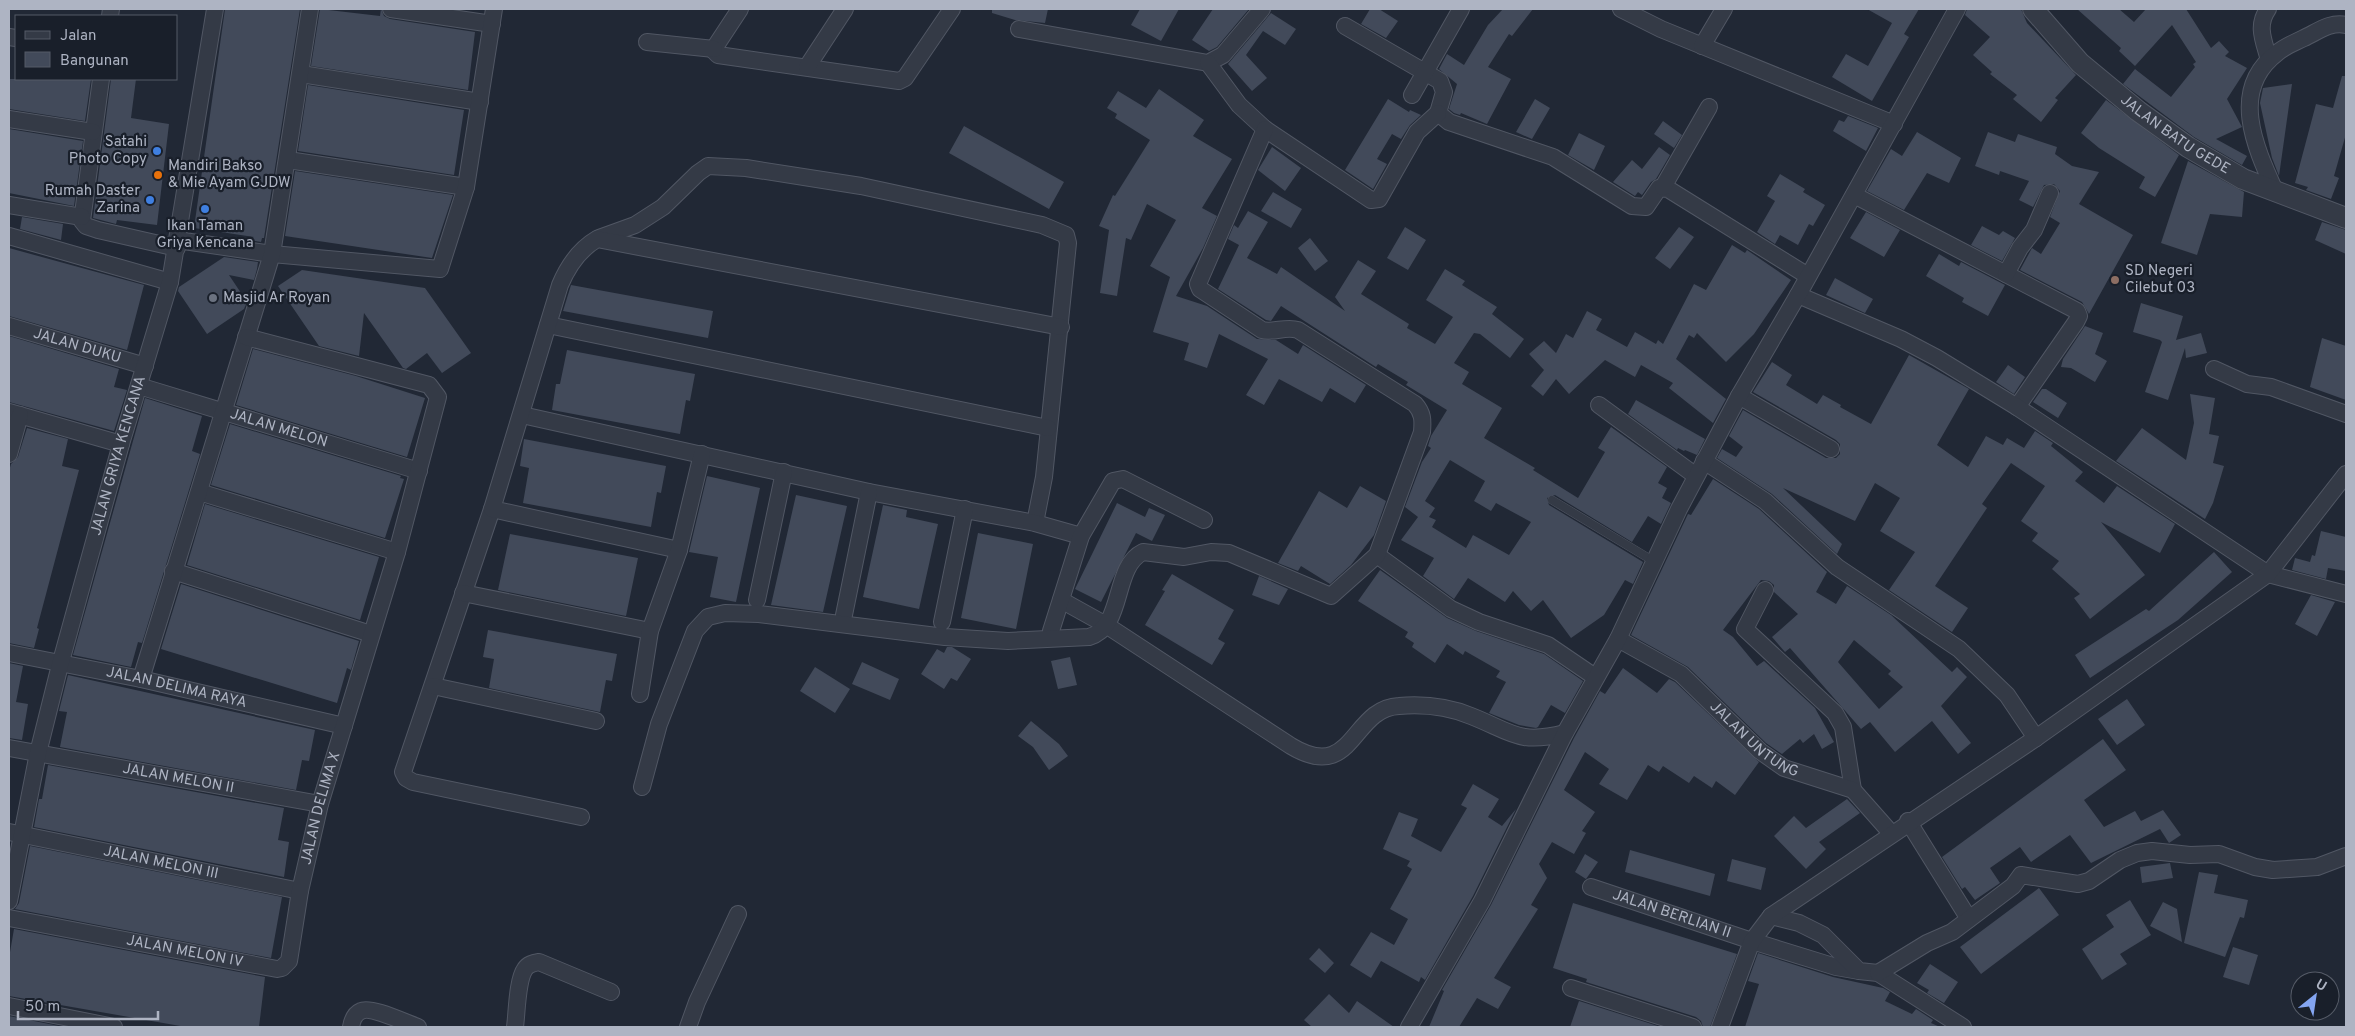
<svg xmlns="http://www.w3.org/2000/svg" width="2355" height="1036" viewBox="0 0 2355 1036" font-family="Overpass,sans-serif">
<style>
.building{fill:#424a5a;fill-rule:evenodd}
.lines{fill:none;stroke-linecap:round;stroke-linejoin:round}
.service-casing{stroke:#515764;stroke-width:9}
.minor-casing{stroke:#515764;stroke-width:18}
.tertiary-casing{stroke:#515764;stroke-width:22}
.service{stroke:#343a46;stroke-width:8}
.minor{stroke:#343a46;stroke-width:16}
.tertiary{stroke:#343a46;stroke-width:20}
.shop-dot{fill:#3f7fe0;stroke:#191f2a;stroke-width:2}
.food-dot{fill:#e8710a;stroke:#191f2a;stroke-width:2}
.education-dot{fill:#8d6e63;stroke:#191f2a;stroke-width:2}
.worship-dot{fill:#6b7280;stroke:#191f2a;stroke-width:2}
.labels{text-anchor:middle;dominant-baseline:central;stroke-width:4.5;stroke-linejoin:round;paint-order:stroke}
.street-label{font-size:15px;fill:#aeb4c3;stroke:#191f2a}
.poi-label{font-size:15px;fill:#aeb4c3;stroke:#191f2a;text-anchor:start}
</style>
<rect width="100%" height="100%" fill="#212835"/>
<path class="building" d="M225 9H300L264 238H262L261 242 249 240 254 237 194 228Z
M320 9 380 16 381 9 384 16 390 19 475 32 468 90 311 66Z
M992 9H1048L1045 23 1015 20 992 13Z
M1140 9H1179L1161 41 1131 25Z
M1213 9H1249L1217 47 1209 51 1192 40Z
M1370 9H1379L1398 21 1386 38 1361 24Z
M1503 9H1533L1512 36 1509 34 1488 67 1511 79 1487 124 1461 113 1460 115 1454 113 1449 109 1457 84 1439 69 1447 54 1464 65 1488 25Z
M1867 9H1919L1904 34 1909 37 1872 101 1832 77 1846 54 1868 66 1892 23Z
M1967 9H2021L2027 23 2076 75 2055 98 2058 100 2041 122 2013 99 2017 95 1990 74 1992 72 1973 55 1990 37 1965 15Z
M2077 9H2119L2134 22 2146 9H2186L2211 48 2219 41 2229 52 2225 56 2247 68 2227 99 2242 127 2216 139 2247 156 2242 165 2194 137 2123 84 2135 69 2171 97 2195 67 2193 64 2196 62 2172 25 2135 66 2119 51 2121 48Z
M1271 13 1296 29 1285 45 1263 31 1246 55 1267 78 1252 91 1228 64Z
M2342 76H2346V134L2334 176 2339 178 2331 199 2306 190 2308 187 2295 183 2316 104 2333 108Z
M9 79H91L85 121 9 109Z
M111 79H136L131 118 169 124 157 225 117 220 116 224 93 218Z
M2292 84 2279 176 2272 158 2260 103 2263 88Z
M308 85 464 110 454 175 298 151Z
M1159 89 1204 120 1193 136 1232 159 1202 208 1217 216 1203 248 1176 296 1207 306 1257 339 1276 340 1298 354 1303 345 1366 385 1355 403 1330 388 1322 402 1279 379 1264 405 1246 395 1268 359 1219 334 1207 368 1184 360 1189 343 1153 332 1170 277 1150 266 1176 220 1147 204 1131 240 1126 238 1117 296 1100 293 1109 230 1099 226 1113 195 1115 196 1150 140 1115 118 1117 114 1107 108 1118 91 1146 108Z
M1388 99 1409 112 1410 110 1421 115 1410 125 1401 139 1392 134 1377 159 1387 164 1373 189 1345 170Z
M1535 99 1550 108 1532 139 1516 132Z
M2106 100 2179 155 2155 197 2139 188 2145 177 2099 148 2081 133Z
M1848 116 1878 128 1866 151 1833 131 1839 120 1844 122Z
M1663 121 1682 135 1674 148 1654 134Z
M964 126 1064 182 1049 209 949 153Z
M9 129 83 141 74 206 9 193Z
M1917 132 1961 158 1949 183 1927 173 1904 210 1867 191 1891 149 1902 156Z
M1988 132 2015 142 2018 134 2057 147 2055 154 2072 166 2099 172 2079 204 2133 235 2089 314 2082 302 2020 270 2032 248 2041 254 2060 223 2050 217 2060 191 2054 184 2044 185 2033 207 2019 200 2029 181 2000 171 1999 175 1975 166Z
M1579 133 1605 146 1594 170 1568 155Z
M1272 147 1301 168 1285 191 1258 170Z
M1659 147 1670 155 1656 179 1651 182 1642 195 1638 192 1635 196 1613 182 1632 160 1642 169Z
M2188 161 2244 192 2242 217 2210 214 2197 255 2161 243Z
M295 171 453 195 432 258 285 236Z
M1780 174 1805 189 1803 192 1825 205 1813 226 1809 224 1798 245 1780 235 1775 244 1757 232 1775 201 1767 196Z
M1273 192 1302 209 1291 228 1261 211Z
M1248 211 1268 222 1247 258 1277 274 1281 267 1345 311 1335 297 1358 260 1376 271 1361 294 1409 324 1407 328 1435 344 1453 317 1426 300 1445 269 1465 281 1462 285 1497 307 1492 314 1524 339 1510 358 1480 334 1474 333 1454 363 1469 372 1462 384 1502 408 1484 438 1535 468 1533 470 1578 498 1605 452 1598 448 1611 427 1667 467 1658 483 1667 488 1662 498 1671 503 1661 524 1648 516 1632 542 1555 495 1547 498 1549 505 1643 562 1633 584 1625 580 1604 615 1571 638 1543 600 1531 611 1513 591 1505 602 1468 578 1454 599 1423 576 1434 558 1401 540 1418 517 1405 507 1422 462 1431 448 1428 446 1431 436 1447 410 1406 385 1408 382 1378 364 1376 367 1281 306 1271 321 1266 320 1218 289 1239 245 1228 239 1234 225 1238 228ZM1450 460 1485 481 1474 501 1491 511 1496 503 1531 522 1509 555 1473 535 1466 548 1432 527 1436 520 1429 517 1435 508 1425 501Z
M1866 212 1900 230 1884 257 1850 238Z
M22 217 63 224 61 240 20 229Z
M2322 222 2346 230V254L2315 240Z
M1982 226 1999 235 2003 231 2015 238 2002 261 1971 245Z
M1405 227 1426 240 1408 270 1387 258Z
M1679 227 1694 237 1670 269 1655 258Z
M1310 238 1328 261 1315 271 1298 248Z
M1732 245 1745 253 1747 250 1791 280 1754 334 1726 362 1697 333 1694 338 1689 335 1676 359 1726 399 1713 423 1669 388 1673 383 1641 365 1635 377 1605 360 1569 394 1556 379 1543 396 1531 386 1544 370 1529 354 1544 341 1556 353 1566 334 1573 338 1587 311 1602 319 1596 330 1627 347 1635 332 1656 344 1658 340 1663 344 1694 284 1706 290Z
M9 248 144 285 127 350 9 316Z
M1939 254 1959 266 1961 262 2005 285 1988 316 1962 302 1964 298 1926 276Z
M224 257 258 262 257 269 254 280 229 275 247 302 244 309 207 334 178 291 179 287Z
M302 270 425 288 471 353 442 373 427 353 406 369 403 368 364 313 359 356 319 346 278 286Z
M1835 278 1873 299 1865 313 1826 295Z
M571 285 713 311 708 338 563 311Z
M2141 303 2183 316 2176 340 2201 333 2207 353 2186 358 2185 348 2168 400 2145 392 2162 342 2160 340 2133 332Z
M2085 326 2103 333 2095 354 2107 361 2095 382 2071 368 2061 367 2063 359Z
M9 336 119 369 114 387 127 390 114 431 9 402Z
M2322 338 2346 346V400L2310 387Z
M253 349 356 376 425 398 407 457 236 405Z
M567 350 695 374 690 401 686 400 680 434 552 410 556 384H560Z
M1909 355 1969 389 1937 445 1968 467 1986 436 2003 445 2007 438 2024 448 2035 431 2053 443 2051 446 2083 472 2075 481 2104 503 2117 486 2175 524 2160 553 2101 522 2145 575 2090 619 2074 598 2080 594 2052 569 2059 561 2032 541 2038 533 2021 521 2045 486 2011 463 1982 504 1987 508 1935 586 1968 608 1952 632 1889 590 1915 552 1880 531 1900 498 1875 483 1855 521 1783 488 1842 544 1837 554 1772 494 1717 458 1722 449 1736 457 1743 447 1729 436 1743 410 1826 458H1836L1840 454V444L1836 440 1753 392 1772 362 1792 375 1786 385 1817 404 1823 395 1841 405 1840 407 1871 424Z
M2008 365 2025 377 2014 394 1996 382Z
M2042 389H2046L2067 403 2058 418 2033 402Z
M2190 394 2215 398 2209 434 2219 436 2213 463 2224 466 2213 503 2205 519 2116 461 2142 428 2186 460 2194 423Z
M145 398 202 416 192 451 200 454 142 643 138 642 131 667 73 655Z
M1636 400 1705 439 1697 455 1685 450 1684 451 1678 448 1677 450 1628 414Z
M230 424 401 476 400 478 404 479 385 538 211 485Z
M27 428 68 439 62 466 79 470 37 628 39 629 34 648 9 643V471L11 464 18 457Z
M524 439 666 466 661 493 657 492 651 527 523 503 529 468 520 466Z
M707 476 760 488 736 602 710 597 718 557 689 552Z
M1713 479 1759 509 1827 572 1816 592 1836 604 1847 586 1891 615 1952 672 1957 667 1967 677 1941 706 1971 743 1958 754 1932 721 1895 752 1870 722 1861 729 1790 648 1785 652 1772 637 1798 614 1774 592V585L1769 581 1761 580 1723 630 1733 637 1757 666 1764 661 1815 708 1834 742 1822 749 1814 734 1803 743 1800 739 1782 754 1766 743 1688 667 1631 635 1688 514 1691 515ZM1854 640 1891 671 1888 674 1903 687 1879 709 1838 662Z
M1360 486 1386 501 1374 535 1351 565 1330 584 1301 566 1298 571 1278 563 1319 491 1347 508Z
M796 495 847 506 823 612 771 605Z
M1117 503 1145 517 1149 508 1165 515 1152 541 1136 533 1101 602 1075 589Z
M205 504 379 557 360 620 187 565Z
M883 505 907 510 906 517 938 524 919 609 863 597Z
M2321 531 2346 537V571L2328 568 2326 579 2292 570 2295 558 2310 562 2312 555 2315 556Z
M978 533 1033 544 1016 629 961 618Z
M510 534 638 558 626 616 498 590Z
M2214 552 2232 572 2178 620 2090 678 2075 655 2146 609 2149 611Z
M1380 570 1447 618 1476 631 1544 654 1583 681 1565 713 1551 705 1538 727 1536 728 1519 725 1489 713 1506 682 1496 677 1500 671 1465 651 1463 655 1447 644 1435 663 1412 647 1414 643 1405 637 1408 632 1358 601Z
M1172 574 1234 610 1218 639 1225 643 1212 665 1145 625 1165 591 1162 590Z
M1259 576 1288 589 1279 605 1252 595Z
M181 584 359 641 351 670 347 668 337 703 161 649Z
M2311 595 2335 602 2317 636 2295 624Z
M488 630 617 654 612 681 606 680 600 712 489 688 494 659 483 657Z
M947 647H952L971 659 957 681 951 678 944 689 921 674 937 649 944 653Z
M1070 657 1077 685 1058 689 1051 661Z
M862 662 899 679 890 700 852 684Z
M9 663 23 666 16 702 28 704 22 740 9 738Z
M815 667 850 689 835 713 800 691Z
M1623 668 1657 693 1669 679 1675 682 1759 762 1735 795 1716 781 1712 788 1694 776 1689 783 1663 766 1659 772 1648 765 1627 800 1599 784 1609 769 1585 752 1564 790 1595 812 1582 831 1586 833 1574 854 1552 842 1539 864 1547 878 1531 905 1538 909 1494 978 1511 987 1498 1009 1477 998 1459 1027H1429L1444 991 1442 990 1491 905 1574 738 1600 691 1605 694Z
M68 675 315 730 309 761 302 760 296 790 60 747 67 712 59 711Z
M2127 699 2145 725 2117 745 2098 719Z
M1031 721 1059 744 1068 756 1049 770 1033 747 1018 736Z
M2103 739 2126 770 2084 800 2104 827 2135 811 2141 821 2163 810 2181 835 2169 843 2160 829 2091 863 2070 835 2031 862 2020 847 1990 868 2000 883 1975 900 1965 887 1962 889 1942 857Z
M48 765 284 808 278 840 289 842 284 877 34 827 39 799H42Z
M1473 784 1499 799 1488 817 1502 826 1516 809 1473 896 1425 980 1421 977 1419 982 1381 961 1371 978 1350 965 1371 932 1394 945 1408 919 1390 909 1412 869 1407 866 1410 861 1383 849 1399 812 1418 819 1411 836 1441 852 1467 808 1461 805Z
M1847 799 1860 813 1819 842 1826 849 1806 869 1774 836 1794 816 1806 828Z
M30 846 282 897 271 958 15 909 19 903Z
M1630 850 1715 874 1710 896 1625 872Z
M1585 854 1598 862 1586 879 1575 872Z
M1732 859 1766 868 1761 890 1727 881Z
M2170 863 2173 878 2142 883 2140 867Z
M2199 872 2218 875 2214 893 2248 900 2244 918 2240 917 2225 957 2184 943Z
M2039 888 2059 915 1981 974 1960 947Z
M2130 900 2151 935 2120 954 2127 964 2102 980 2082 949 2114 927 2106 915Z
M2163 902 2177 909 2182 942 2150 926Z
M1573 903 1737 954 1710 1027H1703L1701 1021 1696 1017 1586 982 1587 979 1553 968Z
M14 929 265 977 259 1027H186L9 996V958Z
M2233 947 2258 955 2249 985 2223 977Z
M1319 948 1334 963 1325 973 1309 959Z
M1758 953 1833 977 1883 988 1890 992 1885 1001 1912 1014 1916 1009 1933 1020 1931 1023 1940 1027H1745L1759 984 1748 981Z
M1930 964 1958 982 1944 1003 1927 993 1929 990 1917 983Z
M1329 994 1349 1013 1357 1001 1394 1027H1312L1304 1020Z
M1579 1001 1661 1027H1570Z
M9 1016 64 1027H9Z"/>
<g class="lines">
<defs>
<path id="service" d="M1552 500 1655 562"/>
<g id="minor">
<path d="M391 9 492 24"/>
<path d="M740 9 715 47 714 51 718 55 899 81 905 78 952 9"/>
<path d="M1621 9 1661 29 1894 124"/>
<path d="M2268 9C2256 26 2264 41 2269 60"/>
<path d="M110 16 111 9"/>
<path d="M1345 26 1440 81 1444 92 1438 113 1449 122 1553 157 1632 206 1646 207 1659 188 1668 189 1808 276"/>
<path d="M1019 29 1208 63 1223 55 1262 9"/>
<path d="M9 37 16 38"/>
<path d="M647 42 714 49"/>
<path d="M1702 46 1724 9"/>
<path d="M1208 63 1239 105 1265 129 1371 200 1379 199 1417 132 1438 113"/>
<path d="M807 67 845 9"/>
<path d="M301 74 480 102"/>
<path d="M101 79 82 221 86 226 98 230 177 248"/>
<path d="M1412 95 1461 9"/>
<path d="M9 119 93 132"/>
<path d="M288 160 466 187"/>
<path d="M1663 187 1709 107"/>
<path d="M2276 193C2256 149 2228 90 2277 53 2285 46 2294 43 2304 38 2317 32 2331 21 2346 25"/>
<path d="M1854 195 2077 311 2079 316 2076 322 2017 407"/>
<path d="M9 205 82 217"/>
<path d="M9 236 170 282"/>
<path d="M599 238 635 225 663 207 698 173 708 166 746 168 861 186 1042 225 1066 235 1068 243 1044 477 1035 523"/>
<path d="M177 240 272 254 440 269 466 187 494 9"/>
<path d="M2006 274 2020 248 2034 230 2050 193"/>
<path d="M1798 295 1901 339 1937 358 2017 407 2268 574 2346 594"/>
<path d="M548 325 1048 428"/>
<path id="s1" d="M9 326 145 366"/>
<path d="M2214 369 2247 384 2271 387 2346 414"/>
<path id="s2" d="M139 386 419 471"/>
<path d="M1739 396 1831 449"/>
<path d="M1599 405 1696 476"/>
<path d="M9 412 121 444"/>
<path d="M522 415 869 492 1035 523 1081 536"/>
<path d="M9 454 20 415"/>
<path d="M1704 461 1765 501 1837 567 1959 649 2007 695 2036 738"/>
<path d="M199 492 397 552"/>
<path d="M492 509 403 772 406 778 413 782 581 817"/>
<path d="M679 550 492 509 560 285C568 266 580 249 597 239L1061 327"/>
<path d="M1377 555 1451 609 1479 622 1548 645 1595 677"/>
<path d="M173 571 371 634"/>
<path d="M1765 590 1745 629 1835 713 1843 727 1853 790"/>
<path d="M463 593 650 631"/>
<path d="M757 600 784 472"/>
<path d="M1061 600 1106 625 1291 746C1354 784 1351 708 1399 706 1423 704 1449 707 1471 716 1512 732 1518 745 1565 733"/>
<path d="M844 615 869 492"/>
<path d="M942 622 965 509"/>
<path d="M1051 631 1081 536 1113 481 1123 479 1204 520"/>
<path id="s3" d="M1618 639 1681 674 1760 751 1784 768 1853 790 1891 833"/>
<path id="s4" d="M9 653 141 679 344 726"/>
<path d="M141 679 272 254 310 9"/>
<path d="M433 686 596 721"/>
<path d="M640 694 650 631 679 550 702 454"/>
<path id="s5" d="M9 748 320 804"/>
<path d="M642 787 659 724 695 631 708 617 725 613 759 614 945 637 1008 641 1089 637C1125 627 1112 567 1143 552L1184 557 1211 552 1229 553 1331 596 1377 555 1422 432C1423 420 1423 413 1415 404L1298 330C1286 326 1274 333 1262 330L1200 289 1198 284 1265 129"/>
<path d="M1908 821 1969 919"/>
<path id="s6" d="M9 832 300 891"/>
<path id="s7" d="M1591 887 1752 941 1836 967 1859 971"/>
<path id="s8" d="M9 901 38 753 60 665 121 444 170 282 215 9"/>
<path d="M1771 916 1799 923 1823 935 1859 971 1878 973 1963 1027"/>
<path id="s9" d="M9 918 277 969 282 968 289 961 300 891 320 804 397 552 438 397 429 385 246 337"/>
<path d="M1878 973 1927 943 1952 932 2013 886 2021 875 2078 884 2089 881 2120 860 2137 853 2152 851 2190 855 2219 854 2255 867 2273 870 2317 867 2346 856"/>
<path d="M1571 988 1693 1027"/>
<path d="M9 1006 114 1027"/>
<path d="M351 1027C352 1021 354 1014 361 1011 371 1006 406 1023 418 1027"/>
<path d="M515 1027C517 1013 517 980 525 969 528 964 533 963 539 962L611 992"/>
<path d="M688 1027 697 1002 738 914"/>
<path d="M1409 1027 1482 901 1565 733 1618 639 1679 509 1739 396 1798 295 1957 9"/>
<path d="M1720 1027 1752 941 1771 916 2036 738 2268 574 2346 474"/>
</g>
<g id="tertiary">
<path id="s10" d="M2033 9 2080 63 2138 111 2188 147 2243 179 2346 218"/>
</g>
</defs>
<use href="#service" class="service-casing"/>
<use href="#minor" class="minor-casing"/>
<use href="#tertiary" class="tertiary-casing"/>
<use href="#service" class="service"/>
<use href="#minor" class="minor"/>
<use href="#tertiary" class="tertiary"/>
</g>
<g class="shop-dot">
<circle cx="157" cy="151" r="5"/>
<circle cx="150" cy="200" r="5"/>
<circle cx="205" cy="209" r="5"/>
</g>
<circle class="food-dot" cx="158" cy="175" r="5"/>
<circle class="education-dot" cx="2115" cy="280" r="5"/>
<circle class="worship-dot" cx="213" cy="298" r="5"/>
<g class="labels">
<g class="street-label">
<text stroke="none"><textPath href="#s10" startOffset="191">JALAN BATU GEDE</textPath></text>
<text stroke="none"><textPath href="#s1" startOffset="71">JALAN DUKU</textPath></text>
<text stroke="none"><textPath href="#s2" startOffset="146">JALAN MELON</textPath></text>
<text stroke="none"><textPath href="#s8" startOffset="459">JALAN GRIYA KENCANA</textPath></text>
<text stroke="none"><textPath href="#s4" startOffset="171">JALAN DELIMA RAYA</textPath></text>
<text stroke="none"><textPath href="#s3" startOffset="171">JALAN UNTUNG</textPath></text>
<text stroke="none"><textPath href="#s5" startOffset="172">JALAN MELON II</textPath></text>
<text stroke="none"><textPath href="#s9" startOffset="444">JALAN DELIMA X</textPath></text>
<text stroke="none"><textPath href="#s6" startOffset="155">JALAN MELON III</textPath></text>
<text stroke="none"><textPath href="#s7" startOffset="85">JALAN BERLIAN II</textPath></text>
<text stroke="none"><textPath href="#s9" startOffset="179">JALAN MELON IV</textPath></text>
</g>
<g class="poi-label">
<text x="147" y="142" text-anchor="end">Satahi<tspan x="147" dy="17">Photo Copy</tspan></text>
<text x="168" y="166">Mandiri Bakso<tspan x="168" dy="17">&amp; Mie Ayam GJDW</tspan></text>
<text x="140" y="191" text-anchor="end">Rumah Daster<tspan x="140" dy="17">Zarina</tspan></text>
<text x="205" y="226" text-anchor="middle">Ikan Taman<tspan x="205" dy="17">Griya Kencana</tspan></text>
<text x="2125" y="271">SD Negeri<tspan x="2125" dy="17">Cilebut 03</tspan></text>
<text x="223" y="298">Masjid Ar Royan</text>
</g>
</g>
<rect width="2355" height="1036" fill="none" stroke="#aeb4c3" stroke-width="20"/>
<rect x="15" y="15" width="162" height="65" fill="#191f2a" stroke="#555b67"/>
<rect x="25" y="31" width="25" height="8" fill="#343a46" stroke="#555b67"/>
<text x="60" y="40" font-size="15" fill="#aeb4c3">Jalan</text>
<rect x="25" y="52" width="25" height="15" fill="#424a5a" stroke="#555b67"/>
<text x="60" y="65" font-size="15" fill="#aeb4c3">Bangunan</text>
<g transform="translate(2315 996) rotate(30)"><circle r="24" fill="#191f2a" stroke="#555b67"/>
<path d="M0-4L9 19L0 12L-9 19Z" fill="#84a5f1"/>
<text y="-8" font-size="14" font-weight="bold" text-anchor="middle" fill="#aeb4c3">U</text>
</g>
<path d="M18 1011v8h140v-8" fill="none" stroke="#aeb4c3" stroke-width="2.5"/>
<text x="25" y="1011" font-size="15" fill="#aeb4c3" stroke="#191f2a" stroke-width="4" paint-order="stroke">50 m</text>
</svg>
